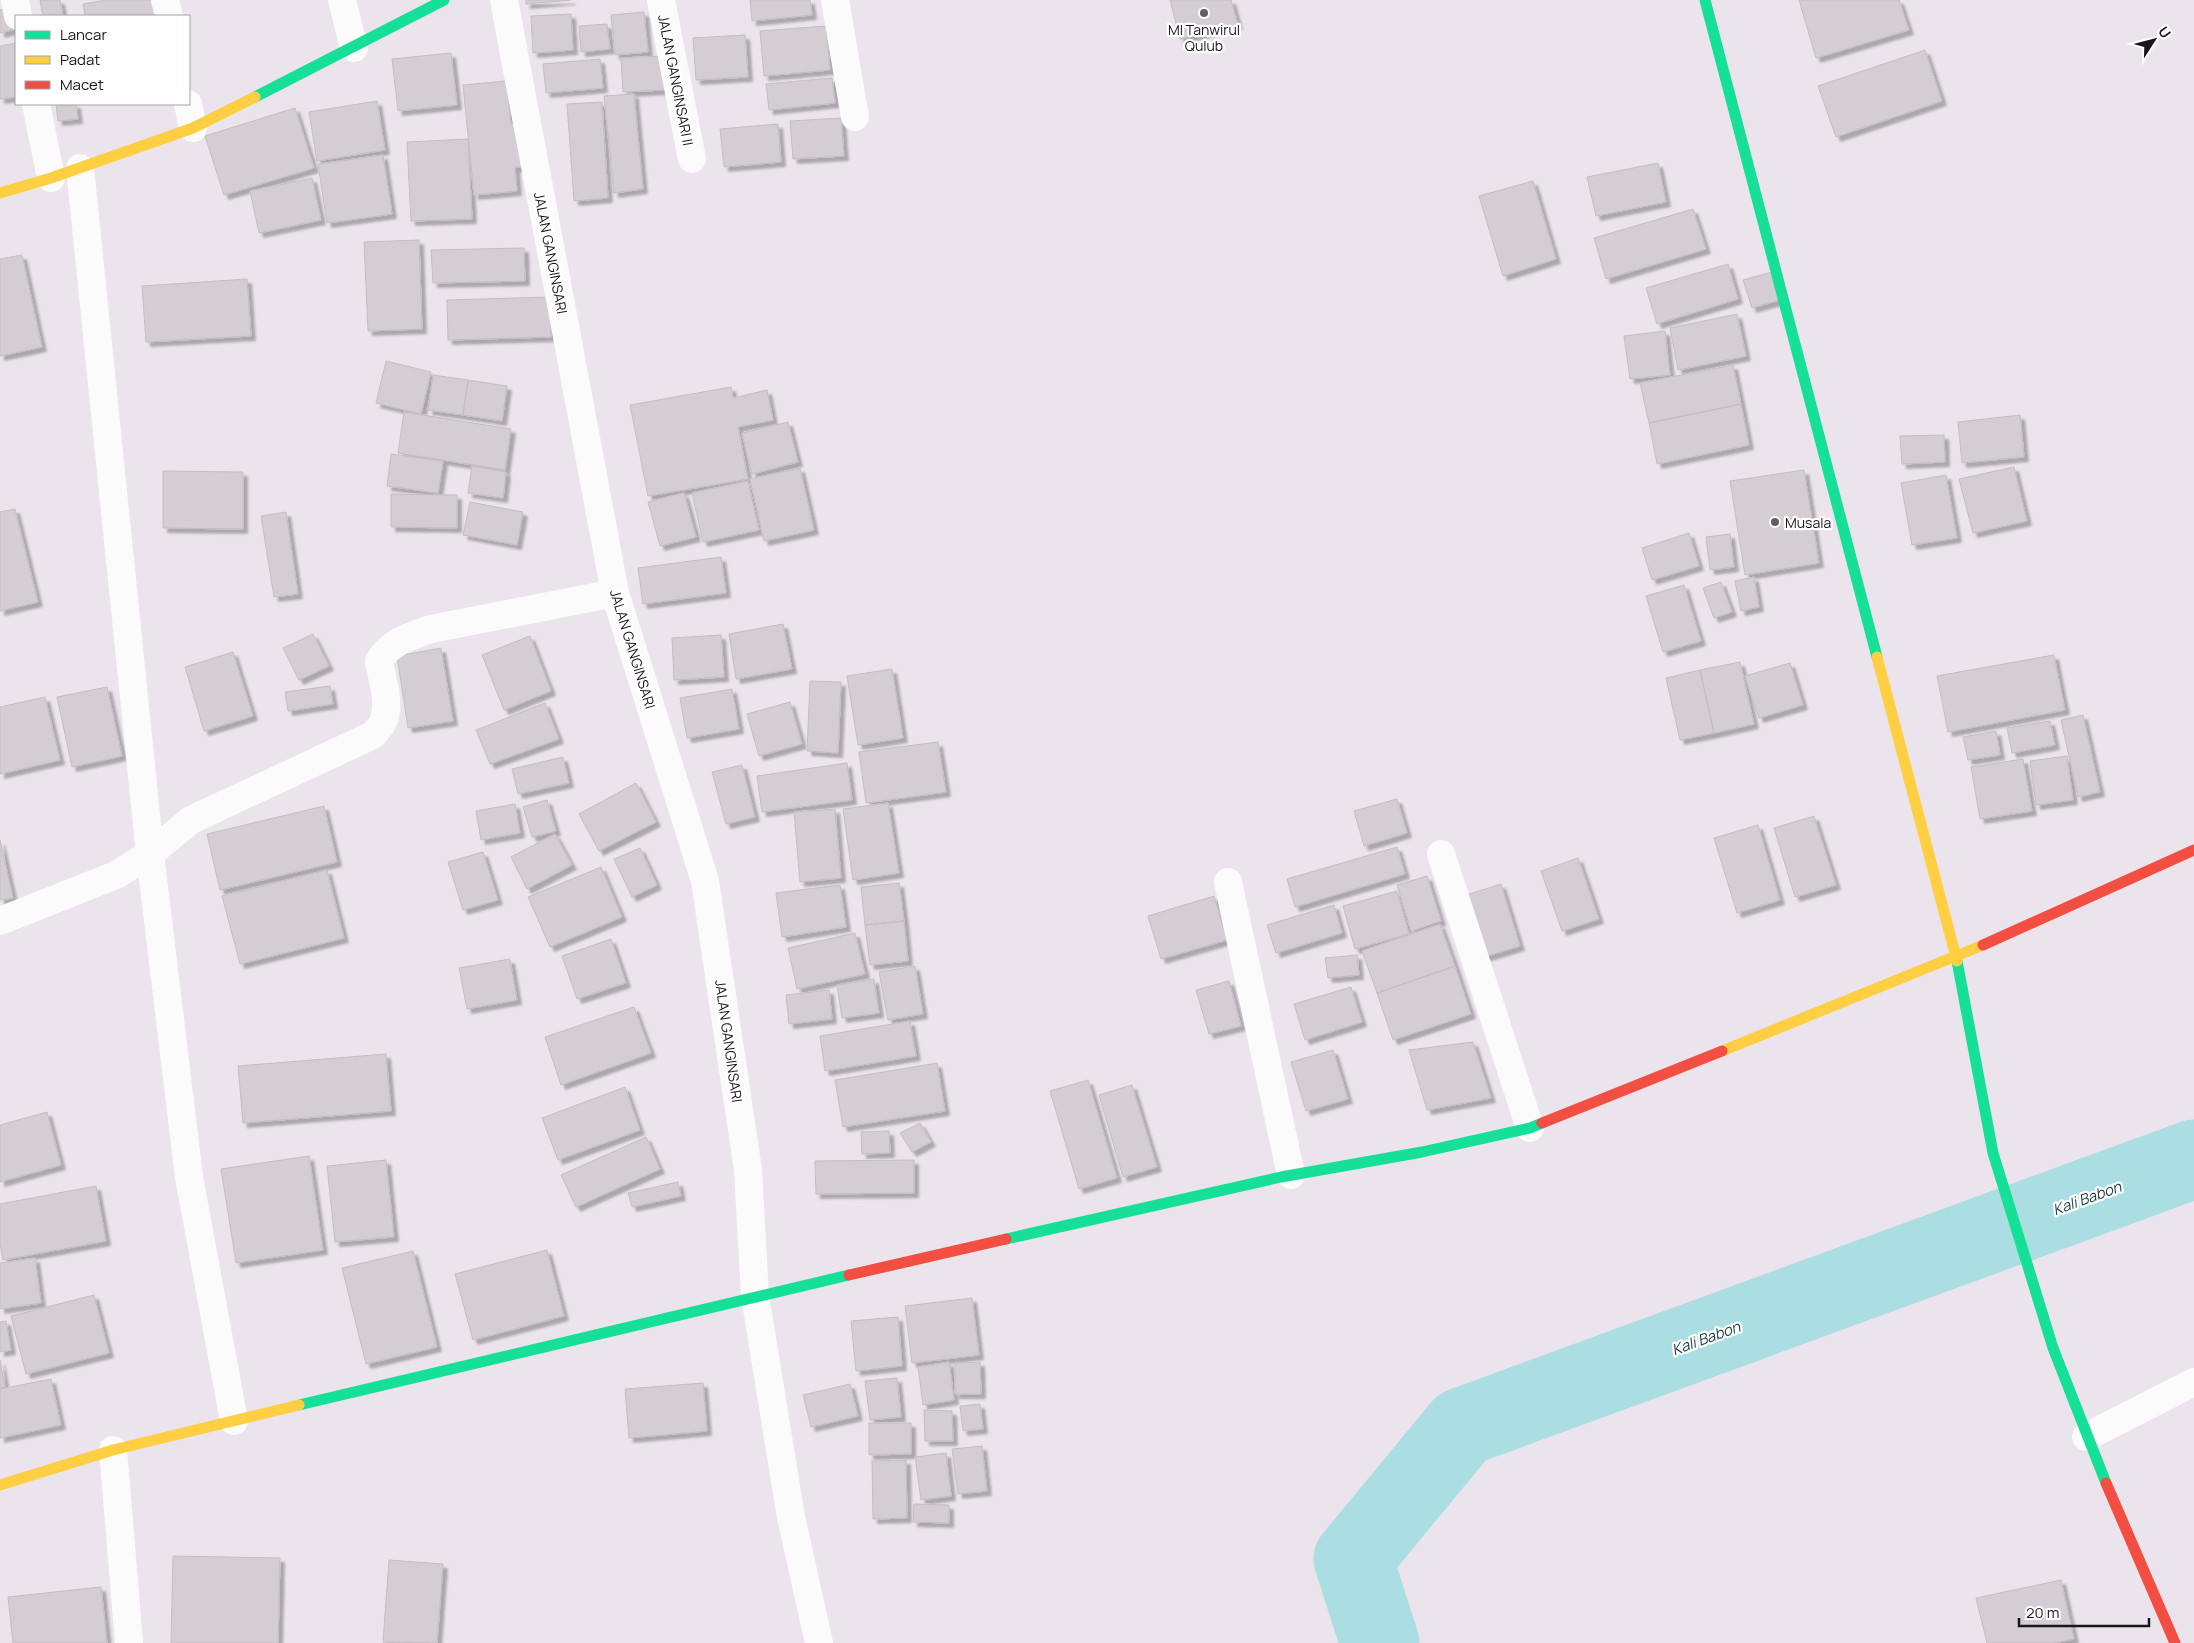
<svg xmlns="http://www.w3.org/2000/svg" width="2194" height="1643" viewBox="0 0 2194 1643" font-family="Manrope,sans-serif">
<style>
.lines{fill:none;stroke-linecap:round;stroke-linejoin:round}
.river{stroke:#abdee2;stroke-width:79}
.building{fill:#d4cdd3;stroke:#c3bec3;filter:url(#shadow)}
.street{stroke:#fcfbfc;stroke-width:28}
.fast{stroke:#16e098;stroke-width:11}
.slow{stroke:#ffcf43;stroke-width:11}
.jam{stroke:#f24e42;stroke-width:11}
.poi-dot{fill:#625d64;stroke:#fff;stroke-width:2}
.labels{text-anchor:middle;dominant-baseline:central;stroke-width:4.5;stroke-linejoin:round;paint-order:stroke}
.poi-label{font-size:14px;fill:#19151a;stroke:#fff}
.street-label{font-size:14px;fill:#19151a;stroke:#fff}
.water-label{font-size:15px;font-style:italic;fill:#1b4042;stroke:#fff}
</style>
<defs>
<filter id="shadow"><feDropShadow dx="4.5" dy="4.5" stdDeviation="1" flood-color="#0004"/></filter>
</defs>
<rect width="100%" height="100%" fill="#ebe4ec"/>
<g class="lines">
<path class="river" d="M1380 1643 1353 1559 1462 1427 2194 1159"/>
</g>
<path class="building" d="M40 0H60L63 16H43Z
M106 0H158L161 16H85L83 4Z
M526 0H571L526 4Z
M750 0H810L812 15 752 21Z
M1170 0H1231L1238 25 1180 39Z
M1799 0H1899L1909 30 1816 58Z
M13 7 16 29 0 33V10Z
M644 12 648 52 615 55 611 15Z
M571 14 573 50 533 53 531 16Z
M607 24 610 49 581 52 579 26Z
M826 26 830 70 764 76 760 31Z
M745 35 748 77 696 80 693 38Z
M16 43V97L0 99V46Z
M1925 50 1942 101 1836 137 1818 86Z
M451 53 457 105 398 111 392 59Z
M663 56 665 90 623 92 621 58Z
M600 59 603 88 546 93 543 64Z
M832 78 835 103 769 110 766 84Z
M506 81 511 124 522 123 525 167H515L517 191 474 195 463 85Z
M634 94 643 189 614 193 604 96Z
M377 101 385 150 317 161 309 112Z
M602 102 608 198 574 201 567 104Z
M56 104H76L78 119 58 121Z
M295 108 314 168 224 195 205 136Z
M841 118 844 156 793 159 790 121Z
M778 124 781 162 724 167 720 129Z
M468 139 472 219 411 221 407 142Z
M383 155 392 214 327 223 318 164Z
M1658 163 1666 202 1596 216 1587 177Z
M312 178 321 220 259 233 250 191Z
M1533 181 1556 259 1503 276 1479 196Z
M1693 209 1706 249 1606 279 1594 238Z
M419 240 422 329 368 331 364 242Z
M524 248 525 281 433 283 431 250Z
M22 255 42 347 0 356V259Z
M1728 264 1738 299 1657 324 1646 288Z
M1772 272 1780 300 1752 308 1743 280Z
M247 279 251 336 146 342 142 286Z
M550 297 551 337 448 340 447 300Z
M1737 314 1746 356 1678 370 1670 328Z
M1665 331 1670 375 1630 379 1624 336Z
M386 361 431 372 421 414 376 403Z
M1733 365 1741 404 1649 423 1640 383Z
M433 375 468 380 463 415 428 410Z
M468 380 507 386 502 421 463 415Z
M731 387 733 398 767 390 773 420 738 427 748 479 648 496 630 405Z
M1741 404 1749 445 1657 464 1649 423Z
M404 412 511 429 505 470 398 453Z
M2020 415 2024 457 1962 463 1958 422Z
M788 422 798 462 752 474 742 433Z
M1944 435 1945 462 1902 464 1900 436Z
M391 454 443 461 438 493 387 486Z
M472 466 506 472 503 498 468 493Z
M2014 467 2027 521 1973 533 1959 479Z
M800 468 814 530 764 541 750 479Z
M1804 470 1819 563 1745 575 1730 481Z
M163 471 243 472V529L163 528Z
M1946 475 1957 538 1912 545 1901 483Z
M748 481 759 530 703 542 692 493Z
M684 493 696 537 660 546 648 502Z
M391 494 457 495V528L391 527Z
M470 502 523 512 517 545 463 535Z
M15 509 38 602 0 611V512Z
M286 512 298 594 274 597 261 516Z
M1689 533 1699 566 1652 580 1642 548Z
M1730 534 1734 567 1710 570 1706 537Z
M721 557 726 593 643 604 638 568Z
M1754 577 1759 607 1741 611 1735 581Z
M1721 582 1732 612 1714 618 1703 588Z
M1684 585 1701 641 1663 652 1646 596Z
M783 624 792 669 736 679 729 634Z
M313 634 329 666 299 680 283 648Z
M721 635 724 677 674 680 672 638Z
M530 636 551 691 504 710 482 655Z
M441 648 453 721 408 728 397 656Z
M233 652 253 716 204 731 185 667Z
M2054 655 2065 710 1948 732 1937 676Z
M1740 662 1754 724 1714 733 1700 670Z
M1790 663 1803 705 1759 718 1745 676Z
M892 669 903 738 858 745 847 676Z
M1700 670 1714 733 1680 740 1666 678Z
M810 681 841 682 838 753 807 751Z
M330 686 333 704 288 711 285 692Z
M107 687 122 756 72 767 57 697Z
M732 689 739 729 687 738 680 698Z
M45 697 60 760 0 774V707Z
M790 702 802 744 759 756 747 714Z
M545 703 559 739 490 764 476 730Z
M2083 715 2100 792 2078 797 2061 720Z
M2050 721 2055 745 2012 753 2007 728Z
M1996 731 2000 755 1968 760 1963 737Z
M938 742 946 792 866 803 859 752Z
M2067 756 2073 800 2036 805 2030 761Z
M563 757 569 783 518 794 512 769Z
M2023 759 2032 811 1980 819 1971 767Z
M847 763 852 800 762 812 757 776Z
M742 765 755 817 726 824 712 772Z
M636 783 656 822 599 851 579 814Z
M1397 799 1407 833 1364 846 1354 811Z
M547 800 556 831 532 837 523 807Z
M888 803 899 873 853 880 843 809Z
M515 804 520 833 481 840 476 811Z
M324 806 337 862 220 890 207 834Z
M835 809 841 878 800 882 794 812Z
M1814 816 1836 885 1795 897 1774 828Z
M1758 825 1780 900 1737 913 1714 838Z
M555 834 572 865 527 889 511 857Z
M0 840 13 898 0 900Z
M1397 847 1405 874 1295 907 1287 879Z
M640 848 657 885 632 897 614 859Z
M483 852 498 900 463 910 448 862Z
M1578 858 1599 919 1562 931 1541 871Z
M601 867 622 917 550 947 528 897Z
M327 870 344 938 240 964 222 896Z
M1427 876 1441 921 1411 931 1397 885Z
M899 883 904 921 865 925 861 887Z
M1501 884 1520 946 1484 957 1466 895Z
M840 885 846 927 782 937 776 893Z
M1397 891 1409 934 1355 949 1343 906Z
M1214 896 1227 940 1161 959 1148 916Z
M1334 905 1342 933 1276 953 1267 925Z
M904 921 908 961 870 965 865 925Z
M1440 924 1455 966 1377 993 1362 951Z
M855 933 865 974 797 989 788 948Z
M611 939 626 983 577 999 562 956Z
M1357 955 1359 975 1328 978 1325 958Z
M510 959 517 1000 467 1009 459 968Z
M915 966 923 1014 888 1020 879 972Z
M1455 966 1471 1014 1393 1040 1377 993Z
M874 979 879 1013 842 1018 837 985Z
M1229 981 1241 1026 1209 1034 1196 990Z
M1351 987 1362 1022 1305 1040 1294 1004Z
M829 990 832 1019 789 1024 786 995Z
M634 1007 651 1053 561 1085 545 1037Z
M910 1021 916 1056 825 1071 820 1036Z
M1473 1042 1491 1098 1427 1110 1409 1050Z
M1333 1050 1348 1099 1306 1111 1291 1062Z
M386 1054 391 1111 243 1123 238 1066Z
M937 1063 945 1111 843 1127 835 1080Z
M1088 1080 1117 1178 1079 1189 1050 1091Z
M1132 1085 1157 1167 1123 1177 1099 1095Z
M625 1087 640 1130 558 1160 542 1118Z
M47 1112 61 1165 0 1182V1125Z
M920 1123 931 1142 912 1152 900 1133Z
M889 1131 890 1153 862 1154 861 1132Z
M646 1137 660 1169 576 1207 561 1175Z
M309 1156 323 1250 236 1263 221 1169Z
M386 1160 394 1237 335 1242 327 1166Z
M914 1160V1193L816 1194 815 1161Z
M678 1182 681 1196 632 1207 628 1193Z
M96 1186 106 1241 3 1260 0 1244V1204Z
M547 1250 564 1316 473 1340 455 1274Z
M413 1251 437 1347 366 1364 342 1268Z
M35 1258 41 1303 0 1309V1263Z
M94 1295 109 1353 26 1374 11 1316Z
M972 1298 979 1355 912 1363 905 1306Z
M898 1317 902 1366 856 1371 851 1321Z
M6 1321 11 1350 0 1352V1322Z
M0 1360 5 1387 0 1388Z
M949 1362 954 1400 923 1405 918 1367Z
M980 1362 981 1394H955V1363Z
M897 1378 901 1417 870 1420 865 1381Z
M51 1379 61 1425 0 1438V1389Z
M703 1383 707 1431 629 1438 625 1389Z
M850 1384 858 1416 811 1427 803 1395Z
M980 1404 983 1429 963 1431 960 1406Z
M924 1410 952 1411 953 1441H925Z
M869 1423H911V1454L869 1455Z
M982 1446 987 1491 958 1494 952 1449Z
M946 1453 951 1496 921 1500 915 1457Z
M906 1460 907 1518 873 1519 872 1461Z
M914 1504 949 1505V1523L913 1522Z
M173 1556 280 1558 278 1643H171Z
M389 1560 443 1564 437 1643 383 1642Z
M2061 1580 2074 1639 2054 1643H1987L1976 1598Z
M101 1587 107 1643H13L8 1597Z"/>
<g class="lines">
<path class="street" d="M15 0 18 16
M165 0 169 16
M342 0 354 48
M504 0 615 593 705 881 748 1170 755 1296 791 1517 819 1643
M661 0 692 159
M835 0 855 117
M36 104 51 178
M188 104 193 128
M80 168 150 854 189 1177 234 1421
M1441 854 1530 1128
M1228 882 1291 1175
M0 921 116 875 150 854 191 820 373 735C377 730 383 725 384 719 390 701 382 679 379 661 390 642 411 636 431 629L615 593
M2086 1437 2194 1382
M113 1450 129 1643"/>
<path class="fast" d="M1705 0 1877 657
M255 97 444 0
M1957 961 1993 1153 2053 1348 2106 1483
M1006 1239 1281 1177 1422 1152 1530 1128 1542 1123
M299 1405 849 1275"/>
<path class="slow" d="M0 193 51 178 193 128 255 97
M1877 657 1957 961
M1722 1051 1983 945
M0 1485 113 1450 299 1405"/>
<path class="jam" d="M1983 945 2194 850
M1542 1123 1722 1051
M849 1275 1006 1239
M2106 1483 2175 1643"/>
</g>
<g class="poi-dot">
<circle cx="1204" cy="13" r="5"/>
<circle cx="1775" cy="522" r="5"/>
</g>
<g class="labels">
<g class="poi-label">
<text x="1204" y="29">MI Tanwirul<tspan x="1204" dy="16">Qulub</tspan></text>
<text x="1785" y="522" text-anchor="start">Musala</text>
</g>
<g class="street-label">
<text transform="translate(676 80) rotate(79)">JALAN GANGINSARI II</text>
<text transform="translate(551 253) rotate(79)">JALAN GANGINSARI</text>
<text transform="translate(633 649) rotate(73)">JALAN GANGINSARI</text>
<text transform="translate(729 1041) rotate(82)">JALAN GANGINSARI</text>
</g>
<g class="water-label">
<text transform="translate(2087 1198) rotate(-20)">Kali Babon</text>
<text transform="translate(1706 1338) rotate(-20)">Kali Babon</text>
</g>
</g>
<rect x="15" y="15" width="175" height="90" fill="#ffffff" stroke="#a3a1a3"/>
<rect x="25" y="31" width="25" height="8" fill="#16e098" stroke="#a3a1a3"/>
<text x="60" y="40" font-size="15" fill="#19151a">Lancar</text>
<rect x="25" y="56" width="25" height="8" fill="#ffcf43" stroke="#a3a1a3"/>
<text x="60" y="65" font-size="15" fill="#19151a">Padat</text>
<rect x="25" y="81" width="25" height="8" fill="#f24e42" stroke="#a3a1a3"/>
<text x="60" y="90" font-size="15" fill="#19151a">Macet</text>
<g transform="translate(2154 40) rotate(54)" stroke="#ffffff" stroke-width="4" paint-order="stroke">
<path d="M0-4L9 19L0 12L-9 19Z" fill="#19151a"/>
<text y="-8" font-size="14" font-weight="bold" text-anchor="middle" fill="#19151a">U</text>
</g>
<path d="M2019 1618v8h130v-8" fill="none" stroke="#19151a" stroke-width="2.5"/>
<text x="2026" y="1618" font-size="15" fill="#19151a" stroke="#ffffff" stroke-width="4" paint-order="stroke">20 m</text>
</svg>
